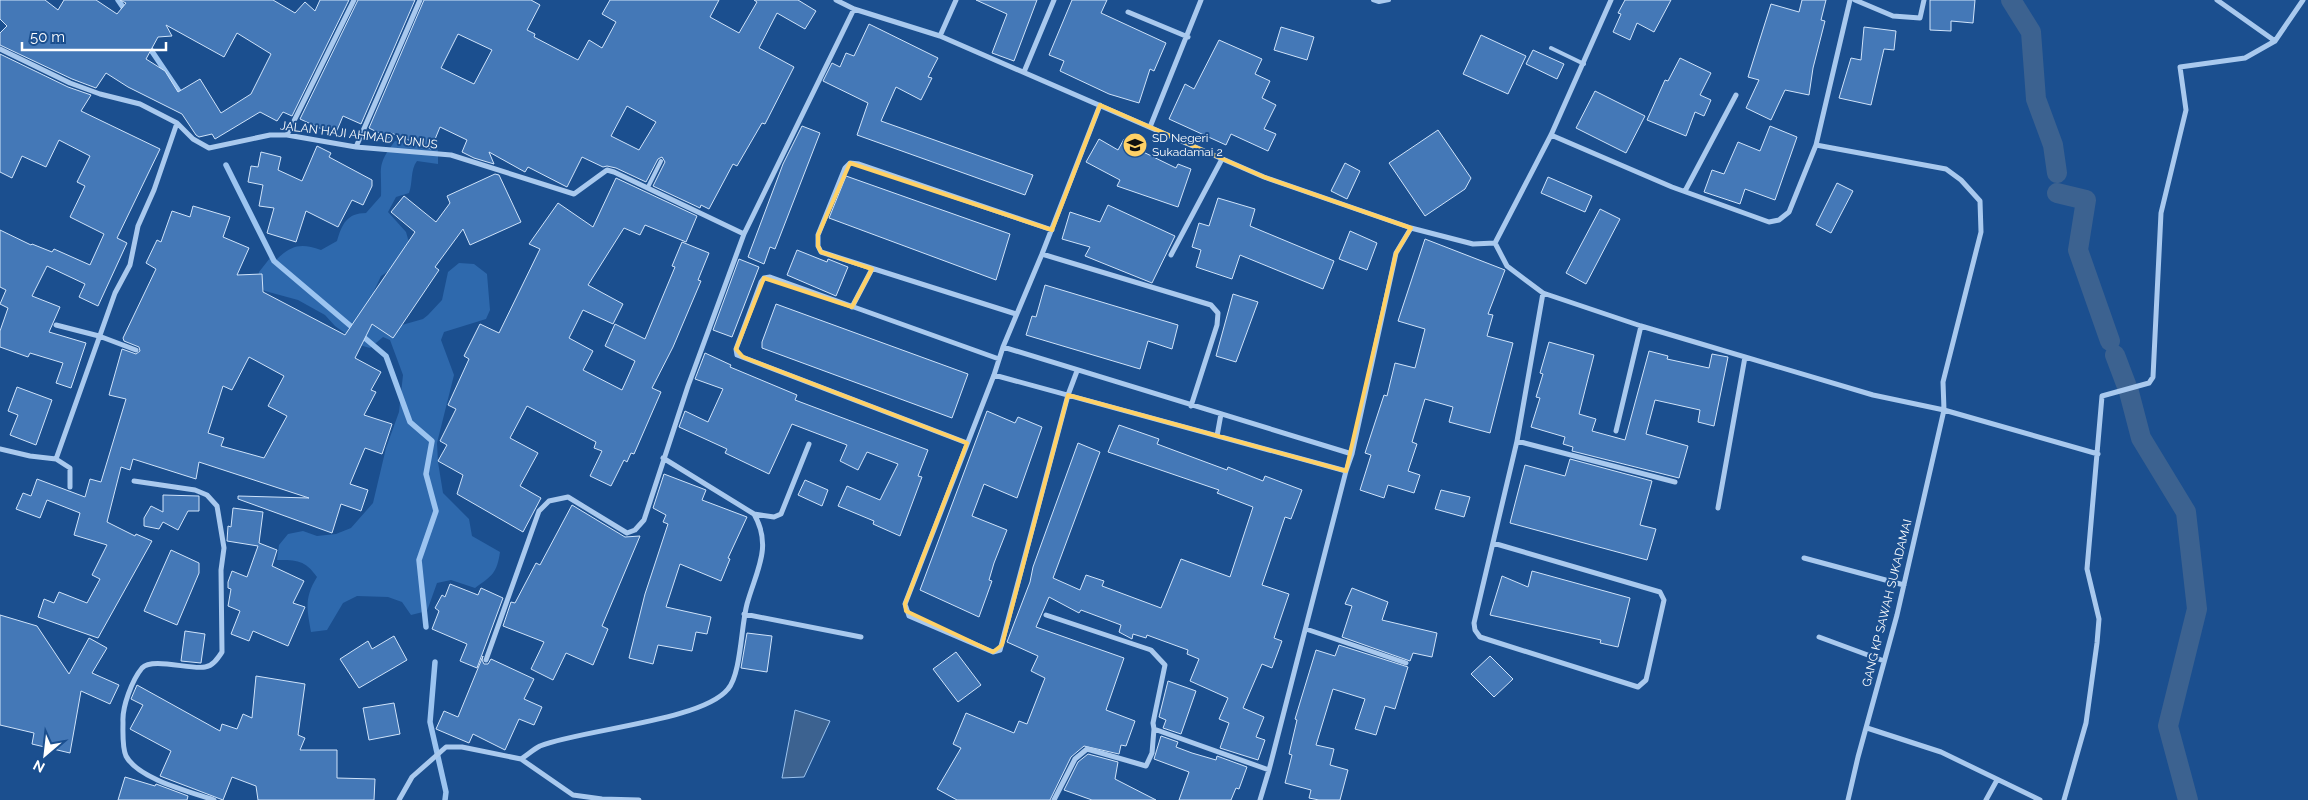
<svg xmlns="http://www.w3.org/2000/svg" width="2308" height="800" viewBox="0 0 2308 800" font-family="Raleway,sans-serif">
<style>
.green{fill:#2e69ad}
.water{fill:#3c6290;stroke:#9cc4f0}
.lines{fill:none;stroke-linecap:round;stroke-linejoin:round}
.stream{stroke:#9cc4f0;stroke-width:5.5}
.canal{stroke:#3c6290;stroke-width:20}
.building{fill:#4478b7;stroke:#cfe3fa;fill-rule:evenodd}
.lane{stroke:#a9c9ee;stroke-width:4}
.street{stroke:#a9c9ee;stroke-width:5}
.marked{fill:none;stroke:#ffd166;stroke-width:4;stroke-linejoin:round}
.labels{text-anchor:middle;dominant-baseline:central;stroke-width:4;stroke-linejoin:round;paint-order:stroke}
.street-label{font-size:12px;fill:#fff;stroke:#1b4f8f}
.poi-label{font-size:12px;fill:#fff;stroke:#1b4f8f;text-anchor:start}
</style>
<rect width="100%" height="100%" fill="#1b4f8f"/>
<path class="green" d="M417 125 432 131 438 151V164L417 161C410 170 413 183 409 193L396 197 388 212 406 232 410 246 403 262 381 276 374 291 387 321 402 325 423 319 428 315 442 300 448 272 459 263 474 264 487 274 490 310 486 319 444 332 441 340 454 375 437 443 438 462 443 493 469 519 472 536 500 552C497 573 492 576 475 588L451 580 437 583 427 611 411 615 402 602 388 597 357 596 343 603 327 630 311 632C307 609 304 598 317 577 305 560 297 560 277 560L279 545 288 534 303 531 317 536 336 534 351 528 373 503 386 448 399 412 403 375 390 340 383 337 370 348 363 346 335 326 325 315 298 300 265 291 257 285 259 272 270 258 277 259C292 245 301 243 321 250L337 241C342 224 347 213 366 213L381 196C382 167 376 166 395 141L409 144Z"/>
<path class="water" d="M795 710 830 721 804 777 782 778Z"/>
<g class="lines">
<path class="stream" d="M118 0 127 13
M147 44 182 96
M226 165 274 261 386 356 410 422 432 441 426 474 436 511 419 560 426 627
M435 662 430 722 446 792 445 800"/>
<path class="canal" d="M2011 0 2031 32 2036 99 2053 145 2057 173
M2057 193 2086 200 2078 250 2110 341
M2115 355 2129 392 2141 438 2186 512 2197 609 2168 726 2188 800"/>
</g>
<path class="building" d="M0 0H45L58 10 64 0H96L117 14 126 3 120 0H273L295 13 305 2 315 11 320 0H349L292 116 283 112 277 121 260 112 215 139 212 134 199 137 196 135 182 114 128 87 106 73 96 88 72 79 0 45V33L7 26 0 19ZM166 25 224 57 237 33 271 54 251 94 221 113 200 79 178 92 165 71 146 59 158 37 172 36Z
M358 0H415L361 124 343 116 335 135 300 119Z
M424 0H531L540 5 527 30 535 34 534 37 578 60 589 40 602 48 616 22 602 14 610 0H719L710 17 739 33 757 2 754 0H798L816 11 805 29 777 13 759 48 794 67 765 124 762 123 737 166 733 164 709 209 701 205 700 208 653 186 665 162 662 157 658 159 646 182 616 168 607 166 603 167 582 157 567 187 528 167 525 172 489 152 494 164 474 158 462 152 467 140 440 127 431 149 391 133 389 138 369 128ZM458 34 492 50 474 84 441 68ZM627 106 656 122 639 150 611 136Z
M976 0H1037L1014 61 992 53 1007 14Z
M1072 0H1107L1101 13 1166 43 1154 71 1150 69 1139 103 1109 94 1060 71 1064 61 1049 55Z
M1625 0H1671L1654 32 1637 23 1630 40 1613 32 1621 14 1618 13Z
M1802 0H1826L1821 20 1825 21 1813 68 1809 95 1785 90 1771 120 1746 108 1759 80 1748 77 1771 4 1799 12Z
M1930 0H1975L1973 23 1951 21V31L1930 30Z
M869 24 938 58 928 77 932 78 921 100 896 87 881 121 1033 175 1025 195 857 135 868 103 823 81 832 63 840 67 846 53 854 56Z
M1281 27 1314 37 1307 60 1274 50Z
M1864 27 1896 31 1894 50 1884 49 1871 105 1839 98 1851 58 1861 60Z
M1481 35 1526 56 1508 94 1463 74Z
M1219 40 1262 59 1255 74 1270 81 1262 98 1276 105 1264 129 1276 134 1268 151 1231 134 1226 145 1169 119 1185 84 1194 89Z
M1533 50 1564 64 1557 79 1526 64Z
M0 54 68 87 91 95 81 111 160 149 117 238 127 243 98 306 79 297 85 284 47 266 32 296 60 307 49 332 86 343 71 388 56 383 63 363 30 353 28 357 0 347V331L8 308 0 304 6 290 0 287V230L31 245 32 244 52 252 54 249 90 265 104 234 70 217 85 186 77 182 90 156 59 140 46 167 22 156 12 178 0 172Z
M1680 58 1711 73 1700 95 1711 100 1704 116 1695 112 1686 136 1647 120 1665 80 1668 81Z
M1595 91 1645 116 1626 153 1576 128Z
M802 126 820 133 775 249 770 247 764 264 748 257 783 164Z
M1770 126 1797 137 1775 200 1745 189 1740 204 1704 192 1712 170 1724 174 1738 142 1760 151Z
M1438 130 1471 178 1465 189 1425 216 1389 163Z
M1099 139 1118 150 1124 139 1136 145 1135 148 1176 168 1178 164 1191 169 1178 207 1117 186 1120 180 1086 162Z
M317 146 331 153 329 157 372 180V186L363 205 352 200 338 227 306 211 296 242 267 233 274 208 259 206 263 185 248 182 251 166 258 167 261 152 281 157 278 170 302 181Z
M1345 163 1360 171 1347 199 1331 191Z
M495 174 499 175 521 222 470 245 463 229 435 267 439 270 393 338 372 324 355 358 381 372 371 390 376 392 364 415 392 424 382 454 365 448 350 484 368 490 361 511 341 504 332 533 238 499V496L309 498 199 462 196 479 133 459 130 470 121 467 107 522 135 536 136 534 152 541 98 638 38 617 44 599 54 603 59 592 87 603 100 579 92 575 107 545 74 535 80 513 47 500 40 518 16 509 23 493 31 496 37 479 85 497 90 479 101 482 126 399 109 395 122 349 136 354 140 351 139 347 124 341 123 338 156 269 146 263 157 240 161 242 172 211 190 217 193 206 230 217 223 237 249 248 237 275 262 274 263 292 345 335 415 232 391 212 404 196 436 222 450 203 447 196ZM249 357 284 376 268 406 287 416 264 458 221 446 224 438 208 433 223 386 232 390Z
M846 176 1010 234 996 280 829 218Z
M1548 177 1592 196 1585 212 1541 193Z
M616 178 697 216 686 242 645 225 640 235 624 228 588 285 623 304 613 324 583 310 569 338 593 351 583 370 622 390 635 361 605 346 615 324 645 339 675 267 672 266 682 242 709 253 698 280 701 281 673 347 652 388 661 392 634 454 631 453 627 462 624 460 611 486 590 476 602 451 594 448 596 442 527 406 510 438 538 453 520 486 541 498 523 532 457 494 463 475 438 461 447 445 440 441 456 409 448 405 469 359 464 356 480 324 499 333 540 249 529 244 558 203 593 227Z
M1837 183 1853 191 1831 233 1816 225Z
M1218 198 1255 209 1250 226 1334 261 1323 289 1240 255 1232 279 1196 267 1201 250 1192 247 1199 223 1209 226Z
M1108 205 1175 236 1152 283 1085 256 1090 247 1062 239 1070 212 1100 222Z
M1600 209 1620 219 1586 284 1566 273Z
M1350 231 1377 243 1367 270 1339 259Z
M1425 239 1505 270 1488 314 1493 315 1487 336 1513 343 1490 433 1449 422 1453 407 1425 399 1412 442 1417 444 1408 471 1420 475 1414 493 1388 485 1384 498 1360 490 1371 455 1365 453 1384 395 1387 396 1395 363 1415 368 1425 329 1398 321Z
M797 250 827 262 828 259 848 267 836 296 787 275Z
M739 259 759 267 732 337 713 330Z
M1045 285 1178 325 1172 349 1148 341 1140 369 1026 335 1032 316 1036 317Z
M1233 294 1258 302 1236 362 1216 356Z
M776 304 968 374 952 418 762 348V342Z
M1549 342 1594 355 1579 414 1596 419 1592 431 1625 440 1649 351 1668 356 1667 359 1709 368 1712 354 1728 357 1714 426 1698 422 1700 410 1655 400 1646 434 1688 446 1679 478 1572 451 1573 447 1563 444 1565 437 1531 427 1540 398 1536 397 1543 374 1540 373Z
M705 353 731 365 730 367 797 395 795 400 928 450 918 476 922 477 900 536 873 524 874 521 838 506 847 486 880 500 898 464 867 452 858 470 840 461 847 445 792 424 769 474 725 453 727 449 679 427 685 411 708 422 723 389 695 379Z
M17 387 52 400 36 445 10 435 18 415 8 411Z
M987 411 1015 423 1018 417 1042 427 1017 498 984 484 972 516 1007 530 994 563 989 580 992 581 979 617 920 590Z
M1119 425 1159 439 1157 444 1227 470 1228 467 1263 481 1265 476 1302 490 1291 519 1285 517 1262 585 1289 594 1274 638 1282 641 1272 668 1262 664 1243 708 1264 717 1256 737 1265 740 1258 760 1220 748 1229 723 1219 719 1228 698 1190 681 1199 659 1187 654 1188 650 1147 635 1146 638 1133 634 1132 639 1119 632 1121 625 1081 610 1079 613 1049 597 1036 627 1124 658 1106 710 1135 721 1126 746 1121 745 1119 754 1084 746 1071 757 1050 800H957L937 789 961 748 953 744 966 713 1014 733 1019 721 1027 724 1045 678 1031 671 1038 656 1007 642 1030 582 1033 567 1078 443 1100 452 1053 578 1080 590 1086 575 1104 581 1102 586 1161 608 1181 559 1230 577 1253 507 1217 493 1219 490 1108 452Z
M1570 459 1652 481 1640 525 1656 529 1647 560 1510 523 1525 465 1565 476Z
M664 474 706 490 702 500 747 517 728 558 730 559 721 581 680 564 666 607 711 617 707 634 696 632 692 651 658 645 653 664 629 658 645 594 668 524 663 522 666 515 653 508Z
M805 480 828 490 822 506 798 495Z
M1441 490 1470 497 1464 517 1435 509Z
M163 495 199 496V511H188L178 530 163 522 159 529 144 526V518L151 506 163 512Z
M572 505 625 537 640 536 602 626 608 629 593 665 566 653 553 680 531 669 544 642 503 626 511 602 515 603 536 563 540 565Z
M233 508 263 512 259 543 277 550 272 566 304 581 293 603 305 607 288 646 253 631 249 641 231 634 240 611 228 606 231 589 228 588V582L232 571 247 577 258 546 227 541 228 526 231 527Z
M171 550 199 563V573L177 625 144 611Z
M1532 571 1630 598 1618 647 1600 643 1601 640 1490 615 1502 576 1528 587Z
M450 584 478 595 481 588 503 598 477 668 460 661 467 644 432 629 439 611 435 608 442 595 445 597Z
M1352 588 1388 602 1382 620 1437 633 1432 657 1413 653 1410 661 1342 637 1352 606 1345 604Z
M0 615 37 626 69 674 89 638 107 648 92 673 119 685 110 704 81 691 70 753 32 744 34 733 0 725Z
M185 631 205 634 201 663 181 661Z
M747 633 772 636 767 672 741 668Z
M394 636 407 660 359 688 340 659 368 641 372 649Z
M1339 645 1408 667 1395 709 1385 706 1376 735 1355 729 1365 699 1333 689 1316 745 1334 749 1330 765 1348 770 1340 800H1319L1309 798 1311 790 1285 783 1292 755 1289 754 1297 720 1295 719 1316 650 1335 656Z
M956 652 981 685 958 702 933 669Z
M483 656 482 660 484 664H488L491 659 534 679 524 699 542 707 534 725 519 719 505 750 473 734 469 743 436 729 444 711 458 717Z
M1490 656 1513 679 1494 697 1471 674Z
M256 676 305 684 298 735 305 738 300 750H337V778L375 779 374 800H258L256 786 232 777 223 800 160 776 171 751 130 729 143 705 131 699 137 685 220 731 222 724 237 729 243 714 252 718Z
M1168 681 1196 691 1181 734 1163 728 1166 720 1159 717Z
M394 703 400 734 369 740 363 708Z
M1161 736 1178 742 1176 747 1192 753 1216 760 1217 756 1247 767 1239 789 1236 788 1231 800H1179L1189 772 1154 759Z
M1088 754 1118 762 1115 779 1156 800H1092L1064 790 1078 762Z
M125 777 155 786 156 784 188 796 187 800H118Z"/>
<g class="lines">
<path class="lane" d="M1373 0 1379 2 1389 0
M1551 48 1584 64
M648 187 661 161"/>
<path class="street" d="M836 0 854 9
M1855 0 1893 16 1920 18 1924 0
M2217 0 2275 41
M1128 12 1188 37
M940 36 956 0
M0 49 70 83 100 94 140 104 177 123 193 139 209 148 270 135H287L356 147 451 155 574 194 607 170 614 172 744 234
M1024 72 1054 0
M1150 127 1201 0
M287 135 354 0
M1551 135 1672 187 1769 222 1779 220 1789 212 1816 145 1946 169 1961 180 1980 201 1981 232 1943 382 1944 410 1897 615 1858 757 1848 800
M1816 145 1850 0
M356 147 420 0
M1685 191 1736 95
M1495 243 1507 266 1543 293 1641 326 1873 395 1944 410 2098 454
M1042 254 1211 305 1218 313 1217 325 1191 406
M1171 255 1222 159
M852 307 872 269
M1016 314 821 252 818 246V235L845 168 850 163 859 164 1052 230
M56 325 99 336 136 350
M1003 347 1352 454
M1077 371 1068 395 1000 650 993 652 909 616 905 604 994 375 1003 347 1042 254 1100 105
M994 375 1346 471
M1616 431 1641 326
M1217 436 1221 414
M1517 441 1675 482
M967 443 737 355 736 349 761 282 764 278 770 277 999 359
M0 449 30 456 56 459 70 468V487
M56 459 115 293 130 265 138 226 154 190 177 123
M134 481 195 490 207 495 217 506 224 548 221 570 222 652C218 658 213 666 205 667 191 670 152 657 142 668 132 680 122 707 123 722 123 732 122 747 126 756 138 779 191 792 214 800
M1718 508 1745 357
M754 514 774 517 781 514 809 444
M1493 543 1660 592 1664 600 1646 680 1638 687 1480 637 1475 630 1474 623 1517 441 1543 293
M1804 558 1904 585
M744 614 861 637
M1046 615 1151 650 1165 665 1153 723 1154 729 1269 770
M1306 629 1406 663
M1819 637 1884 661
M486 660 539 511 549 501 568 497 627 533 635 530 644 520 688 386 744 234 854 9 940 36 1264 177 1411 228
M1867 728 1941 752 2040 800
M521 759 573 795 602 799 639 800
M399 800 412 777 446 747H462L521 759C527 755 534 749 540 746 584 729 702 721 728 689 741 674 741 626 747 604 756 571 773 547 754 514L663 458
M1054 800 1075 759 1087 749 1146 766 1152 753 1154 729
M1260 800 1269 770 1346 471 1352 454 1396 253 1411 228 1473 244 1495 243 1551 135 1611 0
M1986 800 1997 780
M2064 800 2086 723 2097 643 2099 619 2087 569 2102 396 2149 383 2153 377 2161 213 2186 110 2180 67 2245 58 2275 41 2303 0"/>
</g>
<path class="marked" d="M1100 105 1264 177 1411 228 1396 253 1346 471 1068 395 1002 645 993 652 906 611 905 604 967 443 743 357 736 349 764 278 852 307 872 269 821 252 818 246V235L850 163 1052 230Z"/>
<defs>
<symbol id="school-disc" viewBox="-11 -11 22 22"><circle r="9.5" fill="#ffd166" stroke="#1b4f8f"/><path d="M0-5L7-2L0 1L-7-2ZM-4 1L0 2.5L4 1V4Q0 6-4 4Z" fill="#111"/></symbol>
</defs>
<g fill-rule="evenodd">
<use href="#school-disc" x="1121" y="131" width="28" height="28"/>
</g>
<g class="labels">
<g class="street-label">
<text transform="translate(359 135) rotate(7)">JALAN HAJI AHMAD YUNUS</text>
<text transform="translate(1887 603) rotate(-76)">GANG KP SAWAH SUKADAMAI</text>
</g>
<g class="poi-label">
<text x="1152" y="138">SD Negeri<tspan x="1152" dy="14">Sukadamai 2</tspan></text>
</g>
</g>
<g transform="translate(45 755) rotate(208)" stroke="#1b4f8f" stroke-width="4" paint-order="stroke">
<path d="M0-4L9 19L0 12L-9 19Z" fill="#ffffff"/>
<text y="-8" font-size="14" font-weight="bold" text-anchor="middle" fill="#ffffff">N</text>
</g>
<path d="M22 42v8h144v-8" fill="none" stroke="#ffffff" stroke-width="2.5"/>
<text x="30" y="42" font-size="15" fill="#ffffff" stroke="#1b4f8f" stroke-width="4" paint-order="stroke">50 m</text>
</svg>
